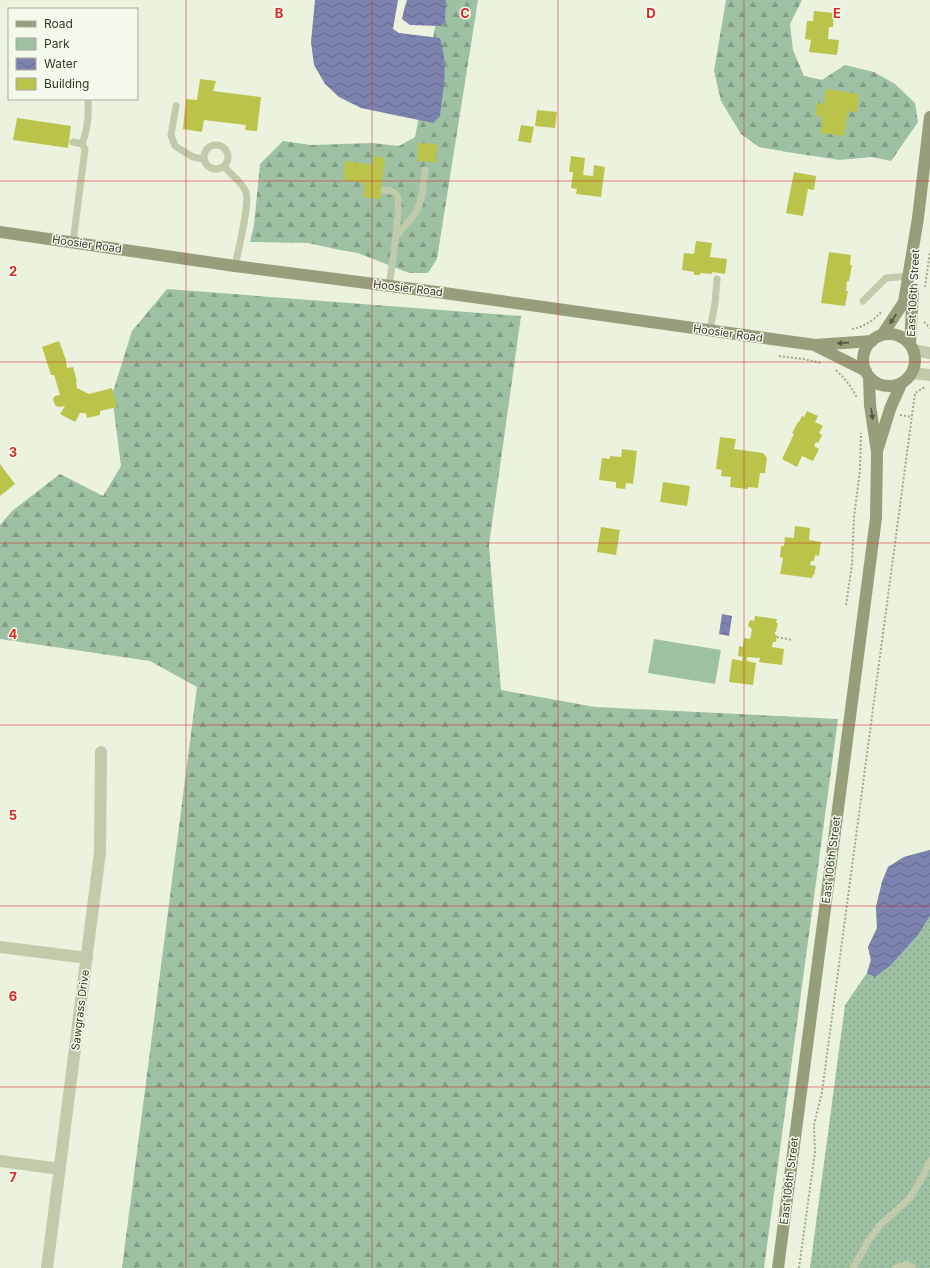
<svg xmlns="http://www.w3.org/2000/svg" width="930" height="1268" viewBox="0 0 930 1268" font-family="Inter,sans-serif">
<style>
.green{fill:url(#green-dots)}
.forest{fill:url(#forest-firs)}
.pitch{fill:#9ec1a4}
.water{fill:url(#water-waves)}
.building{fill:#bbc44a}
.lines{fill:none;stroke-linecap:round;stroke-linejoin:round}
.path{stroke:#a1a989;stroke-width:2;stroke-dasharray:2 2;stroke-linecap:butt}
.lane{stroke:#c1caaa;stroke-width:7}
.street{stroke:#c1caaa;stroke-width:12}
.secondary{stroke:#979e7b;stroke-width:12}
.oneway{fill:#535742}
.grid{fill:none;stroke:#d62828;stroke-width:1;stroke-opacity:0.55}
.labels{text-anchor:middle;dominant-baseline:central;stroke-width:3;stroke-linejoin:round;paint-order:stroke}
.street-label{font-size:11px;fill:#363829;stroke:#f4faeb}
.grid-label{font-size:13px;text-anchor:middle;font-weight:bold;fill:#d62828;stroke:#f4faeb;stroke-width:3;stroke-linejoin:round;paint-order:stroke}
</style>
<defs>
<pattern id="green-dots" width="8" height="8" patternUnits="userSpaceOnUse"><rect width="8" height="8" fill="#9ec1a4"/><path d="M2 2h.1M6 6h.1" fill="none" stroke="#829e86" stroke-width="1.8" stroke-linecap="round"/></pattern>
<pattern id="forest-firs" width="22" height="20" patternUnits="userSpaceOnUse"><rect width="22" height="20" fill="#9ec1a4"/><path d="M5 1l3.5 6h-7zM16 11l3.5 6h-7z" fill="#829e86"/></pattern>
<pattern id="water-waves" width="16" height="10" patternUnits="userSpaceOnUse"><rect width="16" height="10" fill="#7d83af"/><path d="M0 5q4-4 8 0t8 0" fill="none" stroke="#676c8e"/></pattern>
</defs>
<rect width="100%" height="100%" fill="#ebf2de"/>
<path class="green" d="M930 850V1268H810L845 1005 867 973 871 960 868 947 877 928 876 907 882 882 888 867 904 857Z"/>
<path class="forest" d="M440 0H478L437 259 428 273H409L358 253 340 250 308 243 250 242 254 225 260 164 283 141 311 145 372 143 399 146 415 137Z
M726 0H802L790 24 793 50 804 76 822 80 845 65 874 72 895 84 915 103 918 122 891 161 872 157 839 160 787 152 759 147 741 134 721 101 714 71Z
M167 289 521 316 489 545 501 690 595 707 838 719 764 1268H122L197 687 150 661 0 639V525L12 511 60 474 103 496 121 466 112 395 132 331Z"/>
<path class="pitch" d="M654 639 721 650 715 684 648 673Z"/>
<path class="water" d="M315 0H398L393 29 399 33 440 38C449 66 443 88 440 116L433 123 361 108 339 97 325 84 314 65 311 42Z
M407 0H446L445 22 441 26 410 25 402 19 404 10Z
M722 614 732 616 729 636 719 634Z
M930 850V916L917 936 891 965 875 977 867 973 871 960 868 947 877 928 876 907 882 882 888 867 904 857Z"/>
<path class="building" d="M814 11 834 13 833 27H829L828 39 839 40 837 55 809 52 811 40 805 39 807 21H813Z
M200 79 216 81 213 91 261 97 257 131 245 130 246 125 204 120 202 132 183 129 186 99 197 100Z
M826 89 859 94 857 113 848 111 844 136 820 133 823 117 815 116 817 103 824 104Z
M537 110 557 112 555 128 535 126Z
M17 118 71 126 68 148 13 140Z
M521 125 534 127 531 143 518 141Z
M418 143 437 144 436 162 417 161Z
M374 156 385 158 380 199 363 197 365 183 343 180 345 161 373 165Z
M571 156 585 158 583 175 593 176 594 165 605 167 601 197 576 194 577 189 571 188 573 172H569Z
M794 172 816 176 814 190 808 189 803 216 786 213Z
M696 241 712 243 710 257 727 259 725 274 712 272V274L700 273V275H694V272L682 270 684 253 694 254Z
M829 252 851 255 850 265H852L849 281H847L846 291H848L845 306 821 303Z
M59 341 66 360V362L67 368 73 367 77 382H76L77 388 89 394 112 388 117 407 100 411V415L87 418 86 413H80L75 422 60 414 65 406 58 407 55 405 53 399 55 396 60 395 54 375H51L42 347Z
M807 411 818 416 815 422 823 426 819 433 822 435 818 443 816 442 814 446 819 449 813 461 802 456 797 467 782 459 794 434 792 433 798 422H799L802 416 804 417Z
M720 437 736 439 734 449 763 453 767 458 765 473H760L758 488 748 487V489L730 487 731 477 721 476 722 470 716 469Z
M622 449 637 451 633 484 626 483 625 489 616 488V482L599 480 602 458 610 459V456L621 457Z
M0 464 15 484 0 496Z
M663 482 690 486 687 506 660 502Z
M795 526 810 528 809 540 821 542 819 556 815 555 814 561H811L810 565 816 566 814 575H813L812 578 780 574 783 558 780 557 781 546H784L785 537 794 538Z
M601 527 620 530 616 555 597 552Z
M755 616 777 619 776 623H778L776 632H775V635H777L776 642H773L772 647 784 649 782 665 759 662 760 658 747 657V661L756 663 753 685 729 682 732 659 742 661 743 657 738 656 739 646 743 647 744 638 750 639 752 629 748 626 749 622 751 620 754 621Z"/>
<g class="lines">
<path class="path" d="M925 287 930 251
M924 322 930 328
M852 329C864 327 874 320 882 311
M779 356 803 359 822 363
M836 370C845 379 852 387 857 398
M900 415 912 417
M846 605 852 564 854 517 860 470 861 433
M777 637 792 640
M799 1268 815 1152 814 1125 822 1092 915 393 925 387"/>
<path class="lane" d="M176 106 171 135 175 146 193 157 204 159
M82 144C88 129 89 114 88 99
M204 157a12 12 0 1 1 24 0a12 12 0 1 1-24 0Z
M224 166C230 174 242 182 246 192 250 204 238 251 235 266
M384 190C390 191 394 191 397 196 402 204 391 272 389 286
M396 236C402 229 408 223 413 216 423 204 423 184 425 170
M73 242 85 149 82 144 73 142
M863 301 886 278 909 276
M710 330 715 303 717 279
M853 1268 869 1240 880 1225 909 1199 921 1180 930 1161
M895 1268 907 1264 913 1268"/>
<path class="street" d="M913 350 930 353
M912 373 930 375
M0 947 87 958
M0 1161 60 1169
M47 1268 100 852 101 752"/>
<path class="secondary" d="M0 232 235 266 437 292 815 345 872 341
M863 360a26 26 0 1 1 52 0a26 26 0 1 1-52 0Z
M882 335 904 302 918 218 930 117
M910 344 913 290
M816 346 866 371
M878 448 890 409 901 384
M778 1268 876 518 877 452 870 405 869 377"/>
</g>
<defs><path id="oneway-solid" d="M-6-.8H1V-3.2L6.5 0L1 3.2V.8H-6Z"/></defs>
<g class="oneway">
<use href="#oneway-solid" transform="translate(893 319) rotate(124)"/>
<use href="#oneway-solid" transform="translate(843 343) rotate(176)"/>
<use href="#oneway-solid" transform="translate(872 414) rotate(82)"/>
</g>
<path class="grid" d="M186 0V1268M372 0V1268M558 0V1268M744 0V1268M0 181H930M0 362H930M0 543H930M0 725H930M0 906H930M0 1087H930"/>
<g class="labels">
<g class="street-label">
<text transform="translate(87 244) rotate(8)">Hoosier Road</text>
<text transform="translate(408 288) rotate(7)">Hoosier Road</text>
<text transform="translate(913 293) rotate(-87)">East 106th Street</text>
<text transform="translate(728 333) rotate(8)">Hoosier Road</text>
<text transform="translate(831 860) rotate(-83)">East 106th Street</text>
<text transform="translate(80 1010) rotate(-83)">Sawgrass Drive</text>
<text transform="translate(789 1181) rotate(-83)">East 106th Street</text>
</g>
</g>
<g class="grid-label">
<text x="279" y="18">B</text>
<text x="465" y="18">C</text>
<text x="651" y="18">D</text>
<text x="837" y="18">E</text>
<text x="13" y="276">2</text>
<text x="13" y="457">3</text>
<text x="13" y="639">4</text>
<text x="13" y="820">5</text>
<text x="13" y="1001">6</text>
<text x="13" y="1182">7</text>
</g>
<rect x="8" y="8" width="130" height="92" fill="#f4faeb" stroke="#a8ac9d"/>
<rect x="16" y="21" width="20" height="6" fill="#979e7b" stroke="#a8ac9d"/>
<text x="44" y="28" font-size="12" fill="#363829">Road</text>
<rect x="16" y="38" width="20" height="12" fill="#9ec1a4" stroke="#a8ac9d"/>
<text x="44" y="48" font-size="12" fill="#363829">Park</text>
<rect x="16" y="58" width="20" height="12" fill="url(#water-waves)" stroke="#a8ac9d"/>
<text x="44" y="68" font-size="12" fill="#363829">Water</text>
<rect x="16" y="78" width="20" height="12" fill="#bbc44a" stroke="#a8ac9d"/>
<text x="44" y="88" font-size="12" fill="#363829">Building</text>
</svg>
